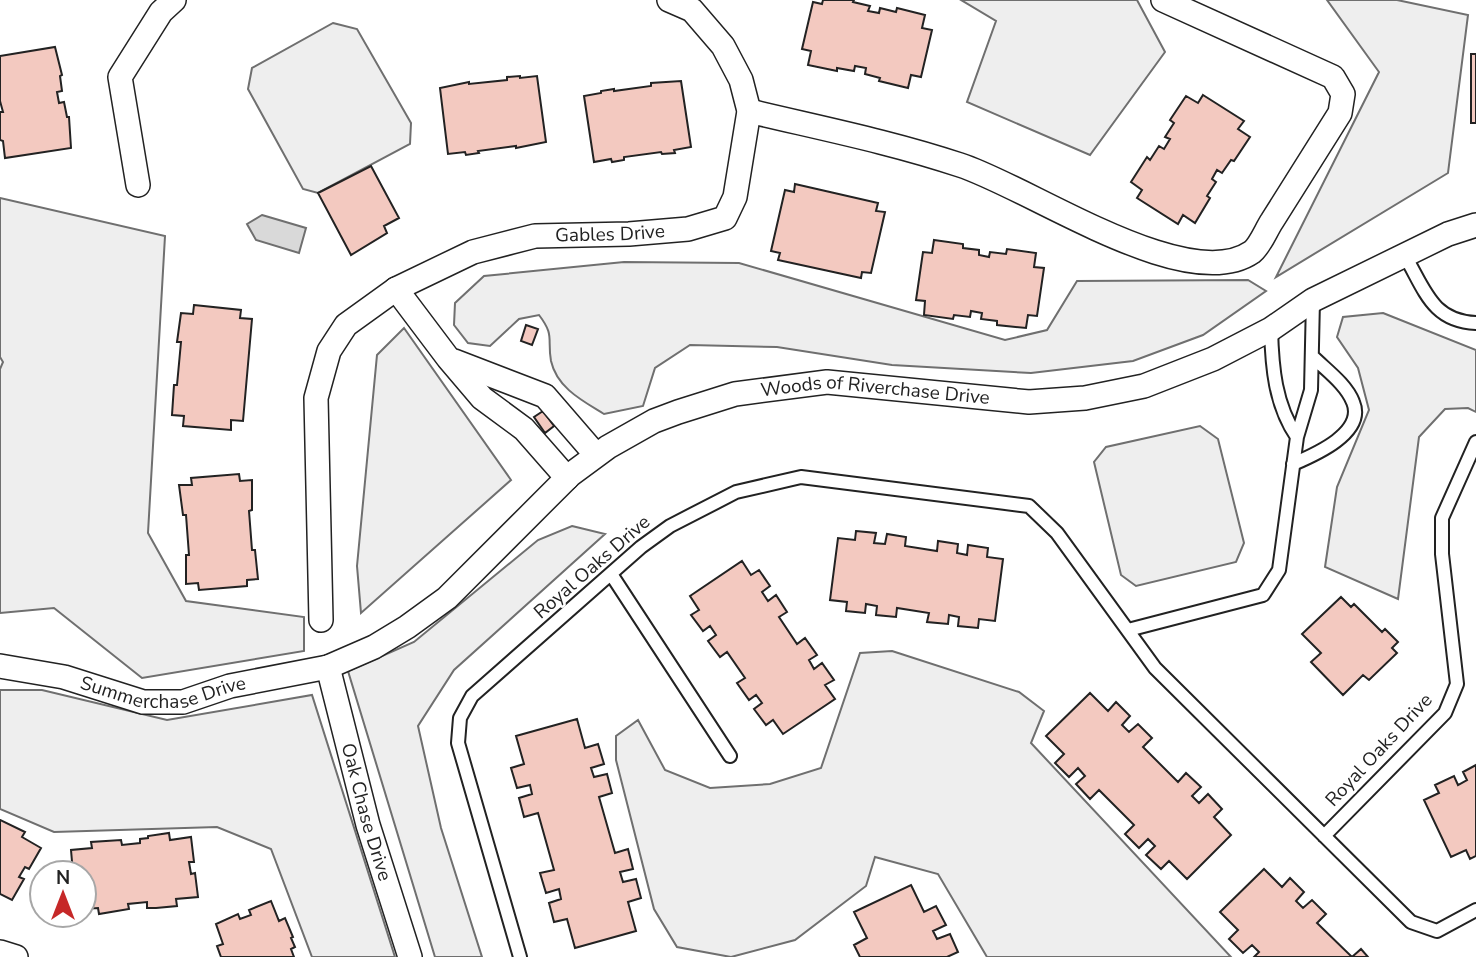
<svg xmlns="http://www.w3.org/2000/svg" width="1476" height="957" viewBox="0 0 1476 957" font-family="'Nunito Sans',sans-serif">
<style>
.green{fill:#eee;stroke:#6f6f6f;stroke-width:2}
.water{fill:#d9d9d9;stroke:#6f6f6f;stroke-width:2}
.building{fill:#f3c9c0;stroke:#222;stroke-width:2}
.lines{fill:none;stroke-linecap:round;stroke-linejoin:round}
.service-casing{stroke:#222;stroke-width:16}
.minor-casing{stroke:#222;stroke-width:26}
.service{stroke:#fff;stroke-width:12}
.minor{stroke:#fff;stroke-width:23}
.labels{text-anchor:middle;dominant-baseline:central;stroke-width:5;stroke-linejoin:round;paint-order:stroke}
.street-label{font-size:19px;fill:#222;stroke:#fff}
</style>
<rect width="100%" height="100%" fill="#fff"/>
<path class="green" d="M961 0H1137L1165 52 1090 155 967 102 996 21Z
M1327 0H1397L1468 15 1448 173 1276 277 1379 72Z
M333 23 357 29 411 123 410 144 318 193 303 189 248 89 252 68Z
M0 198 165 236 148 533 186 601 304 617V651L142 678 54 608 0 613V369L3 362 0 357Z
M624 262 739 263 1005 340 1047 330 1077 281 1248 280 1266 291 1203 335 1133 361 1031 373 892 365 777 347 690 345 655 368 643 406 604 414C583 401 557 388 551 361 547 338 555 336 539 315L519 319 490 346 468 343 454 325 455 303 484 276Z
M1383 313 1476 350V412L1468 408 1445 409 1419 437 1398 599 1325 567 1337 487 1369 410 1358 368 1337 337 1343 317Z
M404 328 511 480 361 613 357 566 377 355Z
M1200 426 1218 439 1244 543 1236 562 1136 586 1121 575 1094 462 1106 447Z
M572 526 605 534 454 670 418 726 441 828 482 957H435L348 671 414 642 538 540Z
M892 651 1019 692 1044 711 1031 743 1231 957H987L938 874 875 857 866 886 795 940 731 957 677 947 654 909 616 760V736L638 720 665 770 710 788 770 784 821 768 860 653Z
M0 690H42L167 720 312 695 395 957H312L271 849 217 827 54 832 0 809Z"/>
<path class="water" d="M262 215 306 228 299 253 256 240 247 224Z"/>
<path class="building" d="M823 0H854L853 2 870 6 868 11 879 13 880 8 896 12 897 8 925 15 922 28 932 30 921 77 911 75 908 88 879 81 880 78 865 74 866 68 855 66 854 71 837 68V71L808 65 811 51 802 49 813 2 822 4Z
M55 47 62 75 60 76 62 91 57 92 59 103 64 102 67 117H69L71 148 5 158 3 141 0 140V112H3L0 101V56Z
M1471 54H1476V123H1471Z
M520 76V78L537 76 546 142 516 148V146L478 151 479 153 466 155 465 152 448 154 440 88 469 82V84L507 80V77Z
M681 81 691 147 674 150 675 153 662 154 661 152 624 157V160L612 162 611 159 594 162 584 96 601 93V91L614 89V91L651 86V83Z
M1203 95 1244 121 1238 129 1250 137 1234 161 1231 160 1222 173 1217 170 1212 179 1216 182 1207 196 1210 198 1195 223 1183 215 1178 224 1137 198 1142 190 1131 182 1147 157 1150 160 1159 146 1164 149 1170 139 1165 137 1174 123 1170 120 1186 96 1198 103Z
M371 166 399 218 384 226 387 233 351 255 318 193Z
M795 184 878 203 876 211 885 212 871 273 862 272 861 278 778 260 780 253 771 251 785 190 794 192Z
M934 240 963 244V248L979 250V255L989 257 990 252 1006 254 1007 249 1036 253 1034 267 1044 268 1037 316 1028 315 1026 328 997 325V321L981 319 982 313 971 311 970 317 954 315 953 319 924 315 925 301 916 300 923 252 932 253Z
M194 305 241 310 240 318 252 319 243 421 231 420V430L183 426 184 416 172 415 174 385H177L181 342H177L181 313 193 314Z
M526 325 538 329 532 345 521 341Z
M543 411 554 426 545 433 534 417Z
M239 474 240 481 252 480V510L249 511 252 550H255L258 579 247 580V586L199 590 198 583 186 584V555H189L186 515H183L179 485H192L191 478Z
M856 531 876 533 874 543 885 544 887 534 906 537 905 546 937 551 938 541 958 544 957 553 967 555 968 545 988 548 987 557 1003 559 995 621 979 619 978 628 958 626 959 617 949 615 948 624 927 622 929 613 897 608 896 617 876 615 877 606 866 604 865 613 846 611 847 602 830 600 838 538 855 540Z
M742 561 751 575 759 570 770 586 762 592 768 601 776 595 787 612 779 617 797 644 805 638 817 655 809 660 814 669 822 663 834 680 825 685 835 699 783 734 773 720 766 725 754 709 762 703 756 695 749 700 737 683 745 678 727 652 720 657 708 641 716 635 710 626 703 631 691 615 699 610 690 596Z
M1341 597 1351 607 1354 604 1382 632 1385 629 1398 642 1392 648 1397 653 1369 680 1363 675 1343 695 1311 662 1321 653 1302 634Z
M1090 693 1108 711 1116 702 1130 716 1122 725 1129 732 1138 724 1152 738 1143 747 1178 782 1186 773 1201 787 1192 796 1199 803 1208 794 1222 809 1214 817 1231 835 1187 879 1169 861 1161 869 1146 855 1155 846 1148 839 1139 848 1125 834 1134 825 1099 790 1090 799 1076 784 1085 776 1078 768 1069 777 1055 763 1064 754 1046 736Z
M577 719 585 748 598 744 604 764 591 768 594 777 607 774 612 793 599 797 615 853 628 849 633 869 620 872 623 882 636 879 641 898 628 902 636 931 575 948 567 919 554 922 549 903 561 899 559 889 546 893 540 873 554 870 538 813 524 817 519 798 532 794 530 785 517 788 511 768 524 764 516 736Z
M1476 765V856L1470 859 1466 850 1451 857 1424 800 1439 793 1435 785 1454 776 1458 785 1467 780 1463 772Z
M0 820 25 832 22 837 41 848 29 869 25 867 19 877 24 879 12 900 0 894Z
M169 833 170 840 191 837 194 862H189L191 874 195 873 198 897 176 899 177 906 156 908H147V902L128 904 129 909 99 914 98 908 84 909V873H73L71 850 92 848 91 842 121 840 122 845 140 843V839L148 838V836Z
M1264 869 1282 887 1290 878 1304 892 1296 901 1303 908 1312 900 1326 914 1317 923 1352 957H1254L1259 952 1252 945 1243 953 1229 939 1238 930 1220 912Z
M911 885 924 912 936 906 946 925 933 931 937 939 950 934 958 952 947 957H860L854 945 867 938 854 912Z
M271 901 279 921 285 918 293 937 291 938 295 947 291 949 294 957H221L217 946 223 944 216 924 238 914 240 919 251 915 249 910Z
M1361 949 1368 957H1352Z"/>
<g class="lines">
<defs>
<path id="service" d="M1405 256C1425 290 1432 321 1476 323
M1271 329C1272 367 1275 405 1297 437
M1293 464C1314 455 1366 433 1353 402 1346 384 1326 370 1312 356
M611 574 730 756
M1128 630 1263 595 1279 570 1297 437 1311 390 1313 300
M1324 836 1445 713 1457 684 1442 554V518L1476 442
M520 957 458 743 460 718 472 696 641 547 670 526 736 492 801 477 1029 506 1057 533 1155 668 1411 922 1437 931 1476 910"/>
<g id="minor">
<path d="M749 111C820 128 891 142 960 165 1029 187 1187 297 1252 252 1260 246 1266 230 1272 221 1295 185 1317 149 1340 113L1343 94 1333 77 1163 0"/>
<path d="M138 185 120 77 161 12 174 0"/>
<path d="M396 289 448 358 482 398 524 429 567 478"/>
<path d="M454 361 545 396 596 455"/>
<path id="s1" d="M321 620 316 398 329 351 346 325 396 289 473 252 535 236 629 234 688 229 725 218 735 197 749 111 741 80 723 46 692 10 669 0"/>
<path id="s2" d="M0 666 64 677 143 702H183L230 686 328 667 374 647 407 627 447 598 570 475 608 447 654 421 678 412 735 394 827 382 1029 402 1085 398 1144 386 1213 359 1271 329 1313 300 1448 234 1476 225"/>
<path id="s3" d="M328 667 368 825 410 957"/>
<path d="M0 952 16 957"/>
</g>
</defs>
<use href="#service" class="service-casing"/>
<use href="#minor" class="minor-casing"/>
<use href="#service" class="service"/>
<use href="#minor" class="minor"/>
</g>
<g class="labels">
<g class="street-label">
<text stroke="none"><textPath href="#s1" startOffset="588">Gables Drive</textPath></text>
<text stroke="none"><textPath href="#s2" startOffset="976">Woods of Riverchase Drive</textPath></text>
<text transform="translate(592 567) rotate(-41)">Royal Oaks Drive</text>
<text stroke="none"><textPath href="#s2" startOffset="168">Summerchase Drive</textPath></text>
<text transform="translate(1379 750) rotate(-47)">Royal Oaks Drive</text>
<text stroke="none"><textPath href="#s3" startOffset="150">Oak Chase Drive</textPath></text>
</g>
</g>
<g transform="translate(63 894)"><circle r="33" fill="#ffffff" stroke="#a7a7a7" stroke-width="2"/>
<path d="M0-5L12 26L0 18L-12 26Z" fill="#c62828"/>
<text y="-10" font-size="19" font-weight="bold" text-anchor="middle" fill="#222222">N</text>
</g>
</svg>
